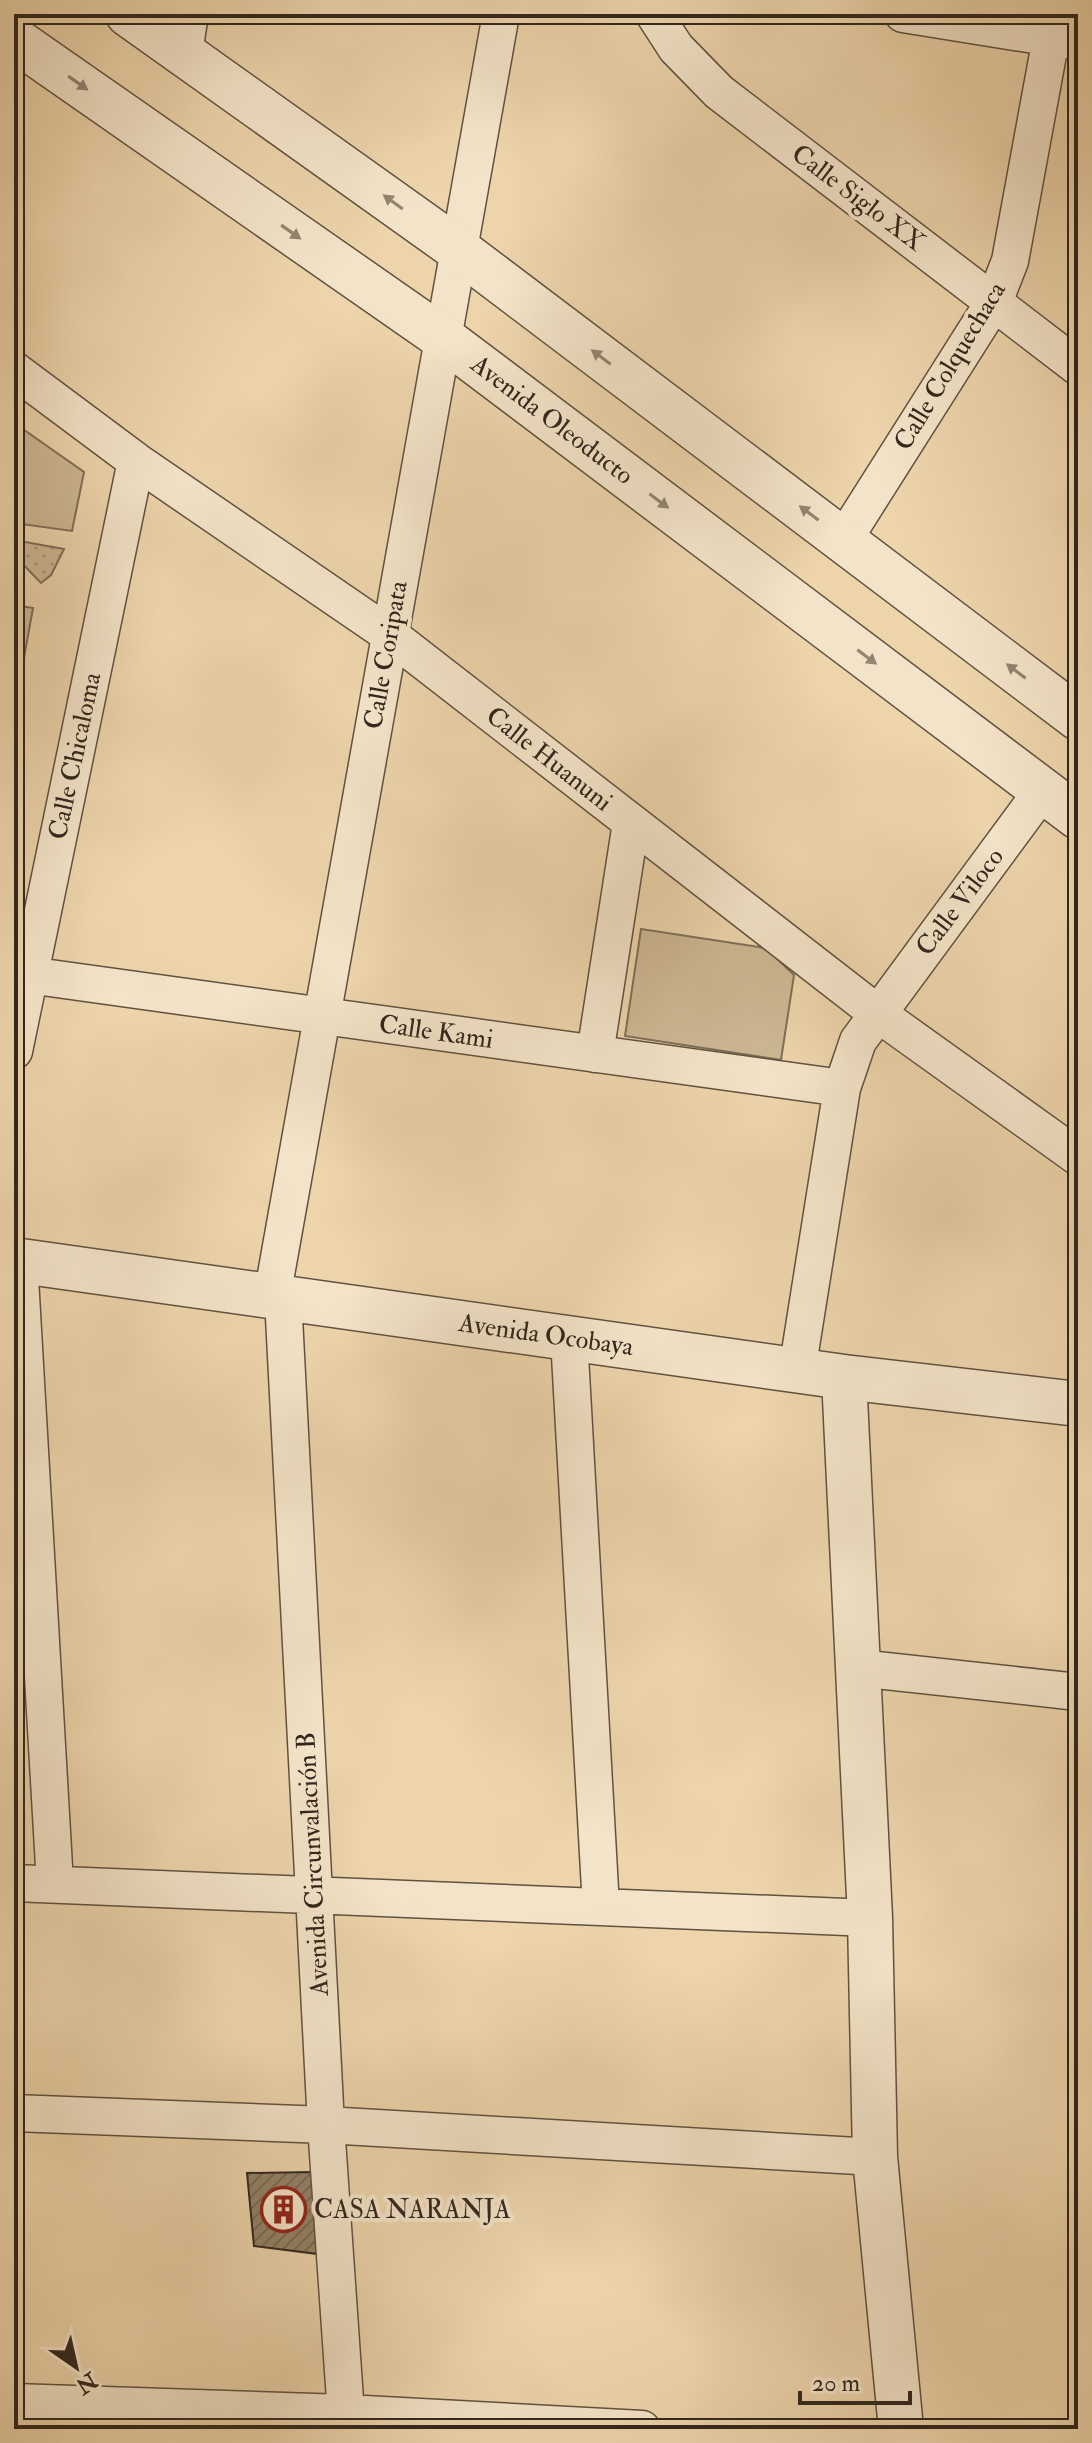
<svg xmlns="http://www.w3.org/2000/svg" width="1092" height="2443" viewBox="0 0 1092 2443" font-family="'IM FELL Double Pica',serif">
<style>
.grass{fill:url(#grass-dots);stroke:#7f6f58;stroke-width:2}
.green{fill:#cdb793;stroke:#7f6f58;stroke-width:2}
.building{fill:url(#building-hatch);stroke:#31271d;stroke-width:2}
.lines{fill:none;stroke-linecap:round;stroke-linejoin:round}
.minor-casing{stroke:#605240;stroke-width:39}
.tertiary-casing{stroke:#605240;stroke-width:47}
.minor{stroke:#f3e3c8;stroke-width:36}
.tertiary{stroke:#f3e3c8;stroke-width:44}
.oneway{fill:#928572}
.labels{text-anchor:middle;dominant-baseline:central;stroke-width:8;stroke-linejoin:round;paint-order:stroke}
.street-label{font-size:26px;fill:#31271d;stroke:#f3e3c8}
.poi-label{font-size:26px;fill:#31271d;stroke:#f3e3c8;text-anchor:start}
</style>
<defs>
<pattern id="grass-dots" width="8" height="8" patternUnits="userSpaceOnUse" patternTransform="scale(2)"><rect width="8" height="8" fill="#cdb793"/><path d="M2 2h.1M6 6h.1" fill="none" stroke="#b09d7e" stroke-width="1.8" stroke-linecap="round"/></pattern>
<pattern id="building-hatch" width="6" height="6" patternUnits="userSpaceOnUse" patternTransform="scale(2)"><rect width="6" height="6" fill="#938167"/><path d="M-1 1l2-2M0 6l6-6M5 7l2-2" fill="none" stroke="#796a54"/></pattern>
</defs>
<rect width="100%" height="100%" fill="#edd4ab"/>
<filter id="stains"><feTurbulence type="fractalNoise" baseFrequency=".0025" numOctaves="4"/><feColorMatrix values="0 0 0 0 .2 0 0 0 0 .09 0 0 0 0 .02 0 0 0 .5 -.17"/></filter>
<radialGradient id="worn" r=".72"><stop offset=".6" stop-color="#630" stop-opacity="0"/><stop offset="1" stop-color="#630" stop-opacity=".3"/></radialGradient>
<path class="grass" d="M14 540 64 549 51 575 41 583 14 555Z"/>
<path class="green" d="M20 427 84 472 72 531 14 523V456Z
M14 605 33 608 14 713Z
M641 929 766 948 794 975 781 1060 625 1036Z"/>
<path class="building" d="M313 2172 318 2254 254 2246 247 2173Z"/>
<g class="lines">
<defs>
<path id="minor" d="M654 14 676 48 719 92 1078 367
M903 14 1078 42
M184 52 190 14
M14 370 136 461 390 635 877 1013 1078 1157
M844 539 994 302 1010 261 1051 38
M14 973 842 1088
M14 1051 136 461
M595 1054 631 823
M19 1261 55 1884
M272 1297 501 14
M283 1298 326 2125 347 2429
M569 1338 601 1907
M797 1371 842 1088 858 1041 1043 790
M858 1668 1078 1692
M14 1883 870 1918
M14 2113 326 2125 875 2157
M14 2402 346 2413 642 2429"/>
<path id="tertiary" d="M128 14 459 250 1078 718
M14 39 443 338 1078 817
M14 1260 844 1377 1078 1404
M844 1377 870 1918 875 2157 901 2429"/>
</defs>
<use href="#minor" class="minor-casing"/>
<use href="#tertiary" class="tertiary-casing"/>
<use href="#minor" class="minor"/>
<use href="#tertiary" class="tertiary"/>
</g>
<defs><path id="oneway-solid" d="M-6-.8H1V-3.2L6.5 0L1 3.2V.8H-6Z" transform="scale(2)"/></defs>
<g class="oneway">
<use href="#oneway-solid" transform="translate(78 83) rotate(35)"/>
<use href="#oneway-solid" transform="translate(393 202) rotate(-144)"/>
<use href="#oneway-solid" transform="translate(291 232) rotate(35)"/>
<use href="#oneway-solid" transform="translate(601 357) rotate(-143)"/>
<use href="#oneway-solid" transform="translate(659 501) rotate(37)"/>
<use href="#oneway-solid" transform="translate(809 513) rotate(-143)"/>
<use href="#oneway-solid" transform="translate(867 657) rotate(37)"/>
<use href="#oneway-solid" transform="translate(1016 671) rotate(-143)"/>
</g>
<defs>
<symbol id="building-ring" viewBox="-11 -11 22 22"><circle r="9.5" fill="#f3e3c8" stroke="#8f2418" stroke-width="1.5"/><path d="M-4-6H4V6H1V3H-1V6H-4ZM-2.5-4.3h1.7v1.8h-1.7ZM.8-4.3h1.7v1.8H.8ZM-2.5-1h1.7V.8h-1.7ZM.8-1h1.7V.8H.8Z" fill="#8f2418"/></symbol>
</defs>
<g fill-rule="evenodd">
<use href="#building-ring" x="258" y="2184" width="51" height="51"/>
</g>
<g class="labels">
<g class="street-label">
<text transform="translate(858 198) rotate(37)">Calle Siglo XX</text>
<text transform="translate(950 366) rotate(-59)">Calle Colquechaca</text>
<text transform="translate(552 420) rotate(37)">Avenida Oleoducto</text>
<text transform="translate(386 655) rotate(-80)">Calle Coripata</text>
<text transform="translate(75 756) rotate(-78)">Calle Chicaloma</text>
<text transform="translate(549 759) rotate(38)">Calle Huanuni</text>
<text transform="translate(960 902) rotate(-53)">Calle Viloco</text>
<text transform="translate(436 1032) rotate(8)">Calle Kami</text>
<text transform="translate(546 1335) rotate(8)">Avenida Ocobaya</text>
<text transform="translate(313 1864) rotate(-93)">Avenida Circunvalación B</text>
</g>
<g class="poi-label">
<text x="314" y="2210">CASA NARANJA</text>
</g>
</g>
<rect width="1092" height="2443" fill="none" stroke="#edd4ab" stroke-width="48"/>
<rect x="16" y="16" width="1060" height="2411" fill="none" stroke="#31271d" stroke-width="4"/>
<rect x="24" y="24" width="1044" height="2395" fill="none" stroke="#31271d" stroke-width="2"/>
<g transform="translate(76 2367) rotate(146)" stroke="#f3e3c8" stroke-width="6" paint-order="stroke">
<path d="M0-6L14 30L0 20L-14 30Z" fill="#31271d"/>
<text y="-12" font-size="22" font-weight="bold" text-anchor="middle" fill="#31271d">N</text>
</g>
<path d="M800 2391v12h110v-12" fill="none" stroke="#31271d" stroke-width="4"/>
<text x="812" y="2391" font-size="24" fill="#31271d" stroke="#f3e3c8" stroke-width="6" paint-order="stroke">20 m</text>
<rect width="100%" height="100%" filter="url(#stains)"/>
<rect width="100%" height="100%" fill="url(#worn)"/>
</svg>
